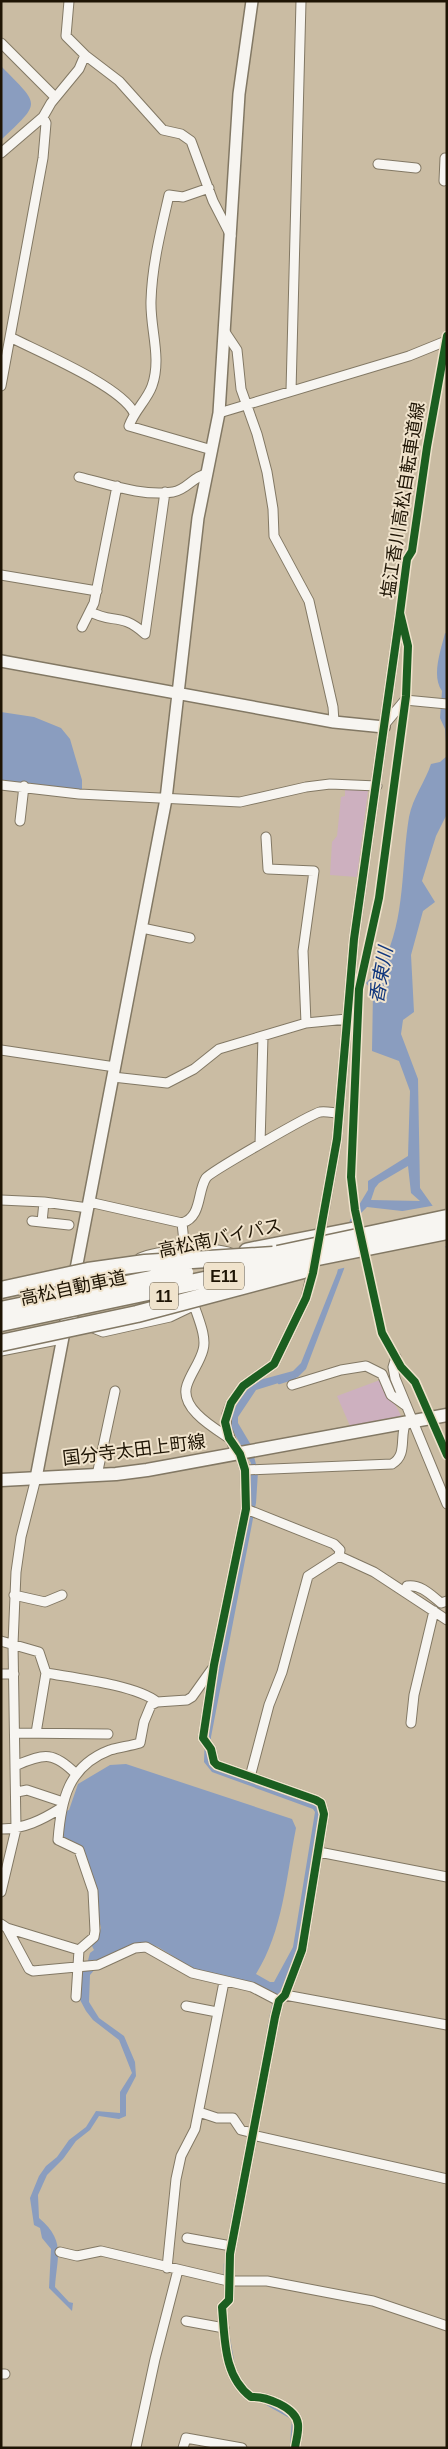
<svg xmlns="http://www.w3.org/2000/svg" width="448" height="2449" viewBox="0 0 448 2449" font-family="Helvetica,'Noto Sans JP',sans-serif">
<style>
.green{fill:#cdb0bf}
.water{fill:#8a9dbf;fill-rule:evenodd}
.pier{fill:#cabca3}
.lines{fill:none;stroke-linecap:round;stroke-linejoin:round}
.stream{stroke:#8a9dbf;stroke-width:2.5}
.minor-casing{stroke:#827864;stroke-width:11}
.tertiary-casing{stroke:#827864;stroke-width:14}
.secondary-casing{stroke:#827864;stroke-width:15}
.trunk-casing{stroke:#827864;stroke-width:18}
.minor{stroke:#f7f5f1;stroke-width:9}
.tertiary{stroke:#f7f5f1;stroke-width:11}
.secondary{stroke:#f7f5f1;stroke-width:12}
.trunk{stroke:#f7f5f1;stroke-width:15}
.motorway-bridge-casing{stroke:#827864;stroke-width:19;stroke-linecap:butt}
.motorway-bridge{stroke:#f7f5f1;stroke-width:16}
.cycleway-casing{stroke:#f0e3cc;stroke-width:11}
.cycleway{stroke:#1b5e20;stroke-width:8}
.labels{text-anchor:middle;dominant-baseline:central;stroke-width:4;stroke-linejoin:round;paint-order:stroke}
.shield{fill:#f0e3cc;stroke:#5d5240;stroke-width:1}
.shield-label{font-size:16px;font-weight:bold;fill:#1e1404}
.street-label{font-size:18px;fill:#1e1404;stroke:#f0e3cc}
.water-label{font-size:19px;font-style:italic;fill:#11377d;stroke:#f0e3cc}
</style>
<rect width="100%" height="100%" fill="#cabca3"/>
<path class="green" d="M345 786 366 787 368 791 357 877 330 875 332 842 337 836 341 797 345 796Z
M380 1380C385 1392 398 1407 401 1416L350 1426 337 1396Z"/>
<path class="water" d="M1 66C40 106 42 101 1 140Z
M445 633 447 634V814L436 836 422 881 435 902 423 911 411 955 414 1012 403 1020 401 1034 418 1079 420 1188 447 1226V1250L428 1214 367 1207 356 1218 344 1269 306 1369 298 1377 256 1390 238 1417V1423L251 1445 258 1472 256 1503 211 1737V1762L316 1803 321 1808C316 1843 303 1981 277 1997L250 1981 248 1983 194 1969 158 1947 148 1944 96 1968 90 1975 89 2002 99 2018 124 2036 135 2062 136 2076 126 2095V2116L119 2119 99 2116 90 2130 76 2141 63 2159 47 2175 38 2195 39 2218C66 2241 57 2256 55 2287L69 2302 73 2303 72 2311 49 2288 51 2249 42 2238 40 2228 34 2225 30 2198 39 2176 46 2166 57 2157 69 2140 86 2127 96 2111 120 2113V2092L132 2073 119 2040 93 2020 86 2011 79 1998 82 1968H86L90 1953 94 1950 91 1944 97 1938 101 1928 80 1847 62 1839 63 1812 69 1810 78 1784 110 1765 126 1764 292 1819 296 1828C286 1878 283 1931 256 1974L270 1982H274L293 1947 315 1812 313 1809 212 1772 204 1762 205 1733 249 1511 251 1463 230 1426 231 1416 241 1396 256 1381 293 1371 301 1363 337 1273 350 1220 368 1190V1181L408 1156 410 1091 399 1061 372 1051 373 992 366 983C372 977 379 970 383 963 406 918 401 864 409 817 413 797 425 782 431 764L440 762 447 756 445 729 440 718 442 691C431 676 441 650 445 633ZM408 1166 411 1193 420 1201 371 1200 375 1188 379 1183Z
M1 712 34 717 61 728 70 739 82 780V790L1 782Z"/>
<path class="pier" d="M437 1205 447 1221V1246L443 1247 427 1216 397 1212Z
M358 1220 347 1267 335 1270 347 1223Z"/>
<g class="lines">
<path class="stream" d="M279 1383 295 1378
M268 2030 274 2001
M232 2219 238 2190
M225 2279V2264
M229 2339 233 2361
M265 2403 290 2417
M291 2448 293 2422"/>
<defs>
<path id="minor" d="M69 1 66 36 85 55 119 81 163 130 181 134 191 141 213 201 231 236
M1 43 55 97
M1 153 43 117 51 103 79 69 85 55
M378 164 416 168
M444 181 445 158
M209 188 183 197 169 195C161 230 152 265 151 301 150 329 162 358 152 386 147 400 134 411 129 426L212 450
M225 332 237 350 241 389 257 434 267 472 273 509 274 536 309 601 333 707 334 722
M10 337C39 352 121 386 134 413
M1 386 43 158 46 123 43 117
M291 391 301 1
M219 413 409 356 446 341
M79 477C108 484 143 497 173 492 187 490 193 476 207 474
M1 575 97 591
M91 612C112 624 121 612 145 634L165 492
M82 627 94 603 117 486
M385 724 405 700 447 704
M1 785 79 794 240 802 306 787 330 784 377 786
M20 821 24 786
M266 837 268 869 314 871 303 951 306 1023
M142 928 190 938
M1 1050 115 1067
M113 1077 167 1083 194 1069 219 1049 306 1023 347 1019
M260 1144 263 1036
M1 1200 44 1202 88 1208
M89 1202 182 1223 185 1251
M32 1221 69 1225
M42 1222 44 1202
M182 1223C202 1217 197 1192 206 1178 210 1172 311 1114 320 1112 326 1111 334 1113 339 1113
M319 1240 337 1139 354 939 400 613
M140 1258C156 1250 218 1245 233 1254
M194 1305C198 1318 207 1337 203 1350 200 1362 191 1373 187 1385 179 1408 214 1428 229 1438
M66 1317 103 1332 170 1317 195 1305
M1 1351 62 1339
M396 1357 393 1367 395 1378 447 1504
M292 1385 341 1370 366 1366 382 1374 391 1395 405 1405
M245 1470 392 1464C408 1455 399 1436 406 1422
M97 1475 115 1391
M246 1509 334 1544 340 1550 339 1556 374 1572 447 1620
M405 1592 407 1586C421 1584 431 1595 441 1603L447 1601
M14 1595 45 1602 62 1595
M1 1641 39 1652 46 1673C74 1678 136 1685 157 1702
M1 1674H14
M411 1723 414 1695 434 1611
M16 1733 108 1734
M36 1733 46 1673
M17 1765C45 1753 54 1752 76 1774
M250 1777 269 1705 282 1672 308 1576 339 1556
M17 1792 27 1790 63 1802
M1 1829C24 1829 42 1820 61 1808
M319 1852 447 1877
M1 1892 16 1829 13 1644 16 1572 21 1537 36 1478
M1 1924 7 1928 79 1950 76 1997
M7 1928 29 1969 33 1971 98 1965 135 1948 146 1947 192 1973 252 1987 279 2001
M79 1950 94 1937 95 1931 93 1891 79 1850 58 1840C61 1800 68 1766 110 1750 120 1747 130 1746 140 1743L144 1722 151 1705 157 1702 187 1700 192 1697 212 1669
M285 1995 447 2025
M186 2006 217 2012
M199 2112 217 2118H233L241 2130 253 2133
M252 2135 447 2179
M187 2238 231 2246
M60 2252 77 2256 101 2251 228 2281H267L351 2297 373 2301 447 2326
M167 2268 176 2179 181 2156 195 2129 224 1982
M186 2321 224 2328
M1 2374H5
M136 2447 155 2359 178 2270
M183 2448 186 2438 242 2448
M295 2448C296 2440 299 2432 298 2424 296 2407 265 2396 251 2397 223 2376 225 2338 222 2307L229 2300 230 2254 275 2017 279 2001 285 1995 302 1950 324 1814 321 1803 316 1800 217 1765 214 1762 211 1749 203 1738 214 1665 246 1509 245 1470 240 1454 234 1448 226 1427 227 1414 231 1403 243 1386 274 1364 306 1298 316 1255"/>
<path id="tertiary" d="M1 661 334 722 384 727
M36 1478 166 799 198 518 219 413 239 94 252 1"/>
<path id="secondary" d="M1 1480 116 1474 147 1470 447 1415"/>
<path id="trunk" d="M247 1251 354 1230"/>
</defs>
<use href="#minor" class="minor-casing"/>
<use href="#tertiary" class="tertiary-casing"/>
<use href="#secondary" class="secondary-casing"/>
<use href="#trunk" class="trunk-casing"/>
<use href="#minor" class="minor"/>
<use href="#tertiary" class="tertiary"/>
<use href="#secondary" class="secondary"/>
<use href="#trunk" class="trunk"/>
<defs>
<path id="motorway-bridge" d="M278 1254 447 1218
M1 1290 88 1271 145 1263 273 1255
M1 1310 185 1272
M1 1323 233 1274 447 1231
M1 1343 137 1314 303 1270"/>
</defs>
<use href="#motorway-bridge" class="motorway-bridge-casing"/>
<use href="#motorway-bridge" class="motorway-bridge"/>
<defs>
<path id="cycleway" d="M447 336 427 447 412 551 407 559 400 613 408 646 406 696 379 898 359 989 351 1177 355 1210 382 1333 401 1367 415 1382 447 1455
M295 2448C296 2440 299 2432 298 2424 296 2407 265 2396 251 2397 223 2376 225 2338 222 2307L229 2300 230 2254 275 2017 279 2001 285 1995 302 1950 324 1814 321 1803 316 1800 217 1765 214 1762 211 1749 203 1738 214 1665 246 1509 245 1470 240 1454 229 1438 225 1422 231 1403 243 1386 274 1364 306 1298 313 1273 337 1139 354 939 400 613"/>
</defs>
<use href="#cycleway" class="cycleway-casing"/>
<use href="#cycleway" class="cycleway"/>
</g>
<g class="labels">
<g class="shield">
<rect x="204" y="1262.5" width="40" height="27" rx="4"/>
<rect x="150" y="1282.5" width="28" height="27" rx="4"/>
</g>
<g class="shield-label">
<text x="224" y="1276">E11</text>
<text x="164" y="1296">11</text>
</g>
<g class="street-label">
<text transform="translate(403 500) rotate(-81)">塩江香川高松自転車道線</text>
<text transform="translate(220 1238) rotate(-12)">高松南バイパス</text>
<text transform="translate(73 1288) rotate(-12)">高松自動車道</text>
<text transform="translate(134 1450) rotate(-7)">国分寺太田上町線</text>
</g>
<g class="water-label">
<text transform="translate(381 975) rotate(-80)">香東川</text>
</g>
</g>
<rect width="448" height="2449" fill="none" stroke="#1e1404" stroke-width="5"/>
</svg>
